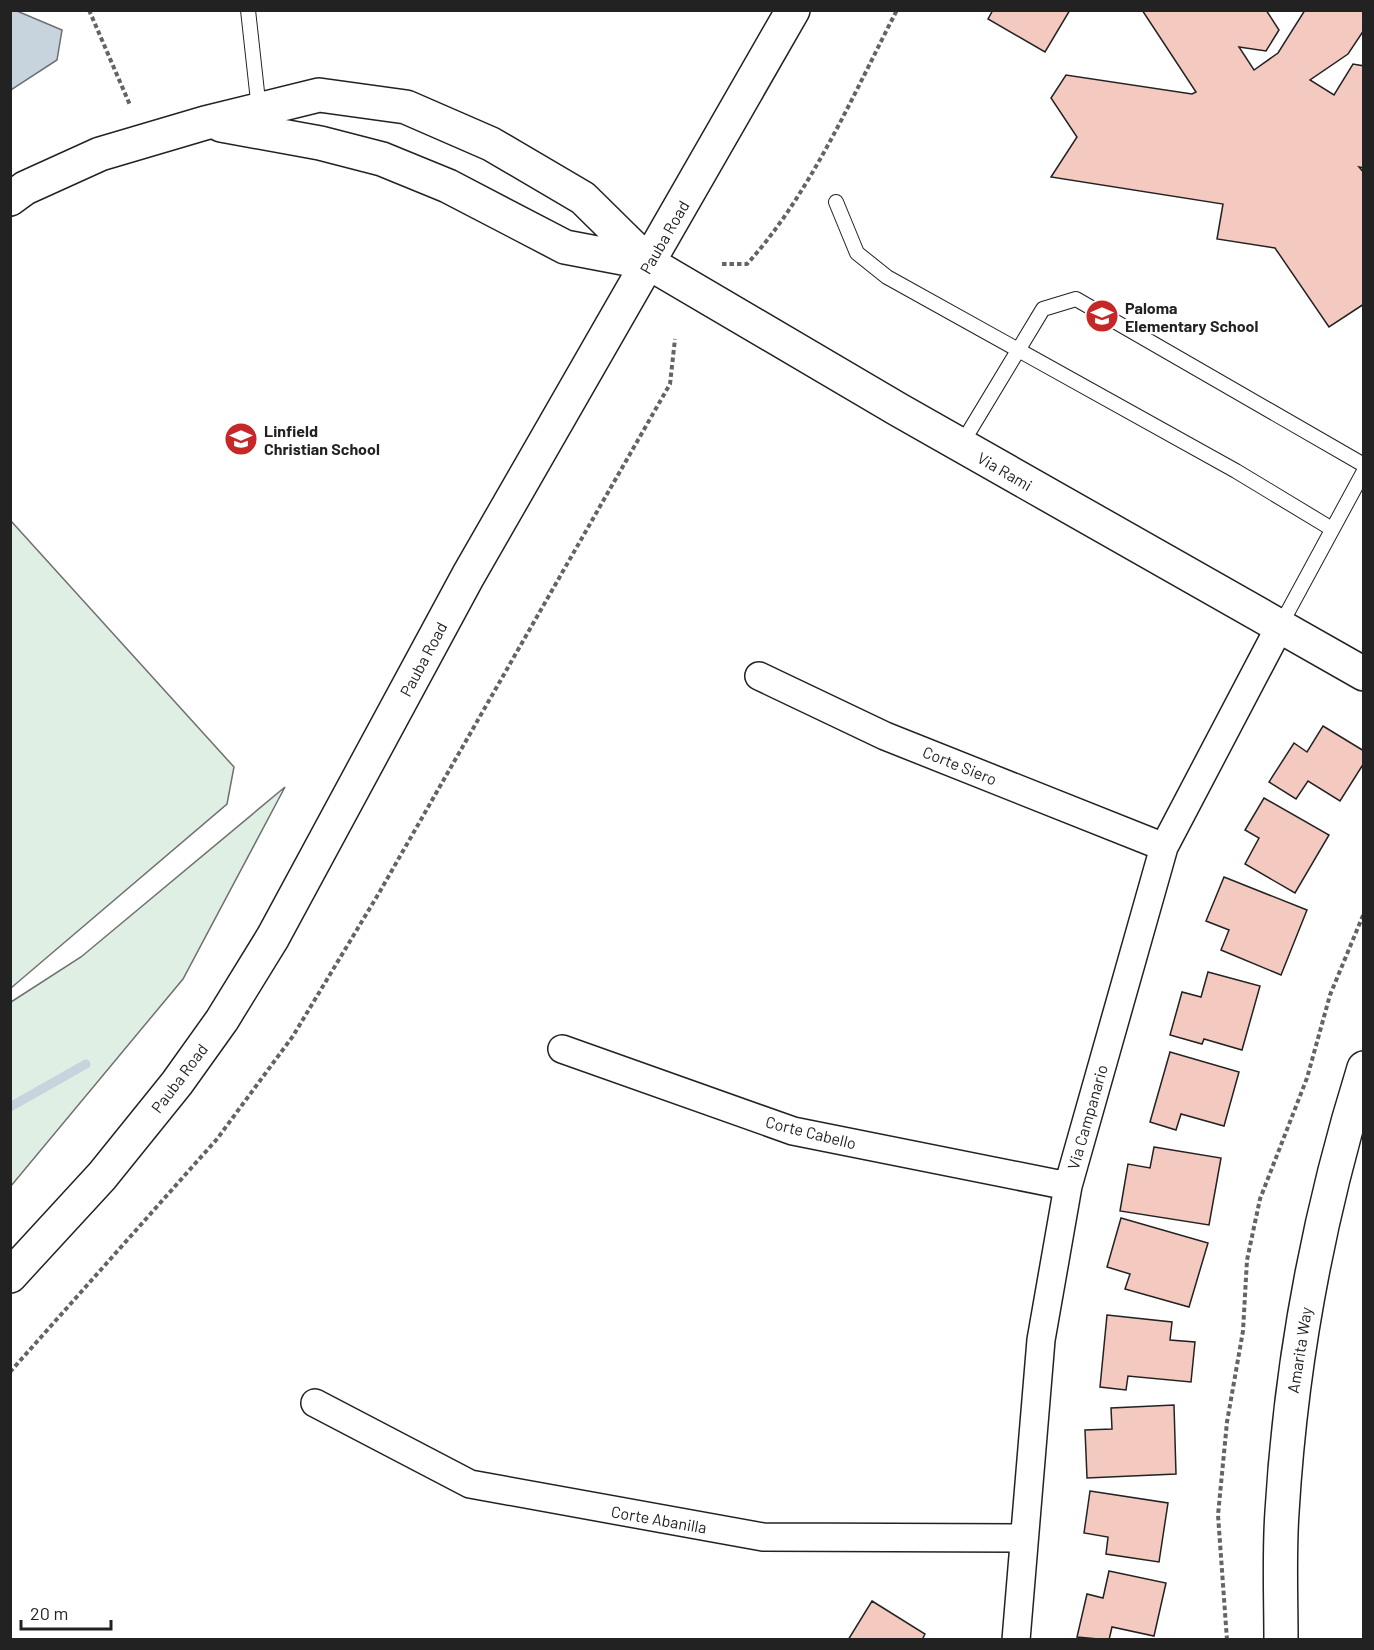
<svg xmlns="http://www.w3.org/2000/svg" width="1374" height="1650" viewBox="0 0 1374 1650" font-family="Barlow,sans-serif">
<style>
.green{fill:#e0efe3;stroke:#6f6f6f;stroke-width:1.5}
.water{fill:#c7d3dd;stroke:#6f6f6f;stroke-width:1.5}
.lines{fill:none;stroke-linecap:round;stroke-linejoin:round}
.stream{stroke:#c7d3dd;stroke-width:9}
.building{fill:#f3c9c0;stroke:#222;stroke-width:1.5}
.lane-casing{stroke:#222;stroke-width:16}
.street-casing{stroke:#222;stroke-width:30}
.secondary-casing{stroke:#222;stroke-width:36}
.path{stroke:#646464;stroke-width:4;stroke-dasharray:4.5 3;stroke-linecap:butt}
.lane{stroke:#fff;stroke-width:14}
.street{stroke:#fff;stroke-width:27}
.secondary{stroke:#fff;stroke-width:33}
.labels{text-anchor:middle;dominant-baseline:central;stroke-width:4.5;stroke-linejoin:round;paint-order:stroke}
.street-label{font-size:16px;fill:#222;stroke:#fff}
.poi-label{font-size:16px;font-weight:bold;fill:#222;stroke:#fff;text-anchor:start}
</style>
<rect width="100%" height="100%" fill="#fff"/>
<path class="green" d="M11 521 234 767 227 804 11 988Z
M285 787 183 979 11 1186V1002L81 957Z"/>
<path class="water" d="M10 11H17L62 30 57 60 11 90Z"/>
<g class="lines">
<path class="stream" d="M10 1107 86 1064"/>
</g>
<path class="building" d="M993 10H1070L1045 52 988 19Z
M1142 10H1266L1279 30 1266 51 1239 47 1254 70 1278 53 1305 10H1364V30L1348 54 1310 80 1334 95 1353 64 1364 66V168L1359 167 1364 173V304L1329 327 1275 248 1217 239 1223 204 1051 177 1077 137 1051 98 1066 75 1192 94 1196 92Z
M1323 726 1364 751V763L1340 801 1308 781 1296 799 1269 782 1294 743 1307 752Z
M1264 798 1329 835 1295 893 1245 864 1259 838 1245 830Z
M1224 877 1307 910 1281 975 1221 950 1229 930 1206 921Z
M1208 972 1260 986 1242 1050 1204 1039 1202 1044 1170 1035 1182 992 1201 997Z
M1170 1052 1239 1072 1224 1126 1181 1114 1176 1130 1150 1122Z
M1154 1147 1221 1158 1209 1225 1120 1211 1128 1164 1150 1168Z
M1121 1218 1208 1243 1189 1307 1125 1289 1130 1274 1107 1267Z
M1107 1315 1172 1322 1170 1340 1195 1342 1191 1382 1128 1376 1126 1390 1100 1387Z
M1174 1405 1176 1474 1087 1478 1085 1430 1112 1429 1111 1408Z
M1090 1491 1168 1503 1159 1562 1106 1554 1108 1537 1084 1533Z
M1109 1571 1166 1583 1154 1636 1112 1627 1109 1640 1077 1637 1087 1594 1103 1598Z
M872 1601 925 1634 922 1640H848Z"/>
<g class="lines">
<defs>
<path id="lane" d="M248 10 259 110
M836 202 857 253 887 277 1236 471 1332 529
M961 445 1043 309 1076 299 1364 465
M1279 628 1364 471"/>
<path id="street" d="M759 676 885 736 1164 847
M562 1049 793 1131 1068 1186
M315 1403 470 1484 763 1537 1024 1538
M1016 1640 1041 1340 1068 1186 1164 847 1279 628"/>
<path id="secondary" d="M221 125 320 143 382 159 448 186 565 247 649 263
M10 199 25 188 100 154 205 123 319 95 406 107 491 144 583 198 649 263 899 410 1364 674
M10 1276 102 1176 177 1083 222 1020 273 937 468 576 793 10
M1281 1640C1281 1597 1279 1554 1282 1512 1291 1361 1319 1212 1364 1068"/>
</defs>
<use href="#lane" class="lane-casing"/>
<use href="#street" class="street-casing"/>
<use href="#secondary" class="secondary-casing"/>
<path class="path" d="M89 10 130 105
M722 264H747C810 195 854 93 897 10
M10 1372 217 1139 293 1036 379 893 670 384 675 339
M1227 1640 1218 1515 1227 1422 1243 1331 1247 1260 1260 1199 1307 1078 1330 995 1364 913"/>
<use href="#lane" class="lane"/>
<use href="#street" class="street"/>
<use href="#secondary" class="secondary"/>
</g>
<defs>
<symbol id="school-disc" viewBox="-11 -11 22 22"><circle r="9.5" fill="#c62828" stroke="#fff"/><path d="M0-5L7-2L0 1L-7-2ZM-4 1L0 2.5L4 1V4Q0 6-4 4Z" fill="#fff"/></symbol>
</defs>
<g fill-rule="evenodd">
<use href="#school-disc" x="1083" y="297" width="38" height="38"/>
<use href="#school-disc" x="222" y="420" width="38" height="38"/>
</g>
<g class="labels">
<g class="street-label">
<text transform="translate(664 237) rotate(-60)">Pauba Road</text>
<text transform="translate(1005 471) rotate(30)">Via Rami</text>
<text transform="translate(423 659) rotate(-62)">Pauba Road</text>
<text transform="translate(960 765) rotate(22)">Corte Siero</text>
<text transform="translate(179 1078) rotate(-53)">Pauba Road</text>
<text transform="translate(1087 1117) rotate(-74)">Via Campanario</text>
<text transform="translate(811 1132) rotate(14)">Corte Cabello</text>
<text transform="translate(1299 1350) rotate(-81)">Amarita Way</text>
<text transform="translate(659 1519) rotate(10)">Corte Abanilla</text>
</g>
<g class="poi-label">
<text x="1125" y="307">Paloma<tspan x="1125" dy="18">Elementary School</tspan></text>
<text x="264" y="430">Linfield<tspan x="264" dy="18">Christian School</tspan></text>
</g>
</g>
<rect width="1374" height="1650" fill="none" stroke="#222222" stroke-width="24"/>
<path d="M21 1620v9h90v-9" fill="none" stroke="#222222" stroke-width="3"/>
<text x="30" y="1620" font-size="18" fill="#222222" stroke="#ffffff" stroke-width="4.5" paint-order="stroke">20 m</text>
</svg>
